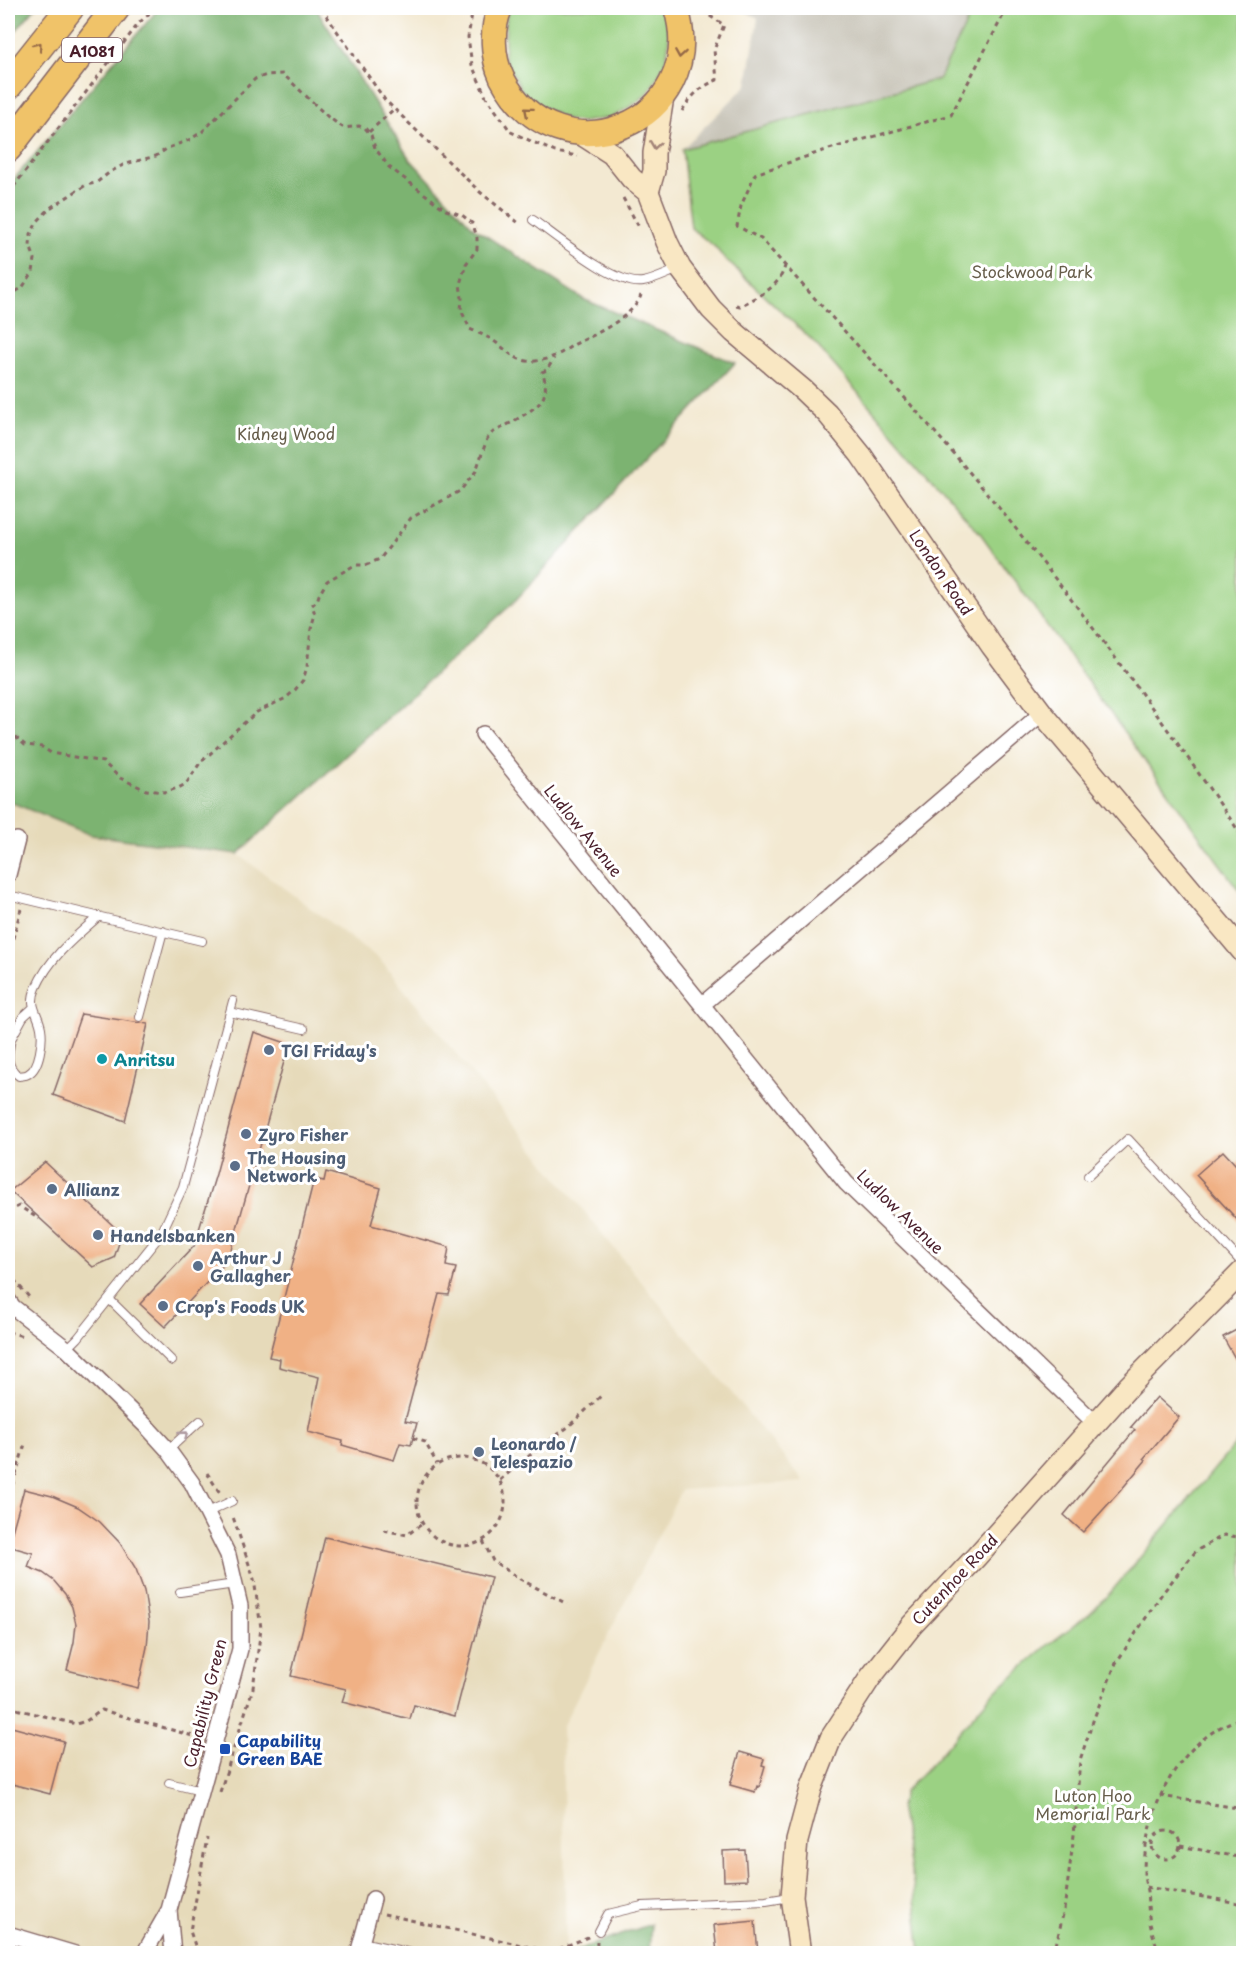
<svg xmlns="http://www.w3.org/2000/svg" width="1251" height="1961" viewBox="0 0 1251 1961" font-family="'Playpen Sans',sans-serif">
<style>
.built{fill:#e6daba}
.industrial{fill:#c8c4b8}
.green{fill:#9bd183;stroke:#727857;stroke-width:1.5}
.forest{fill:#7cb371;stroke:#63694e;stroke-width:1.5}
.building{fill:#f0b185}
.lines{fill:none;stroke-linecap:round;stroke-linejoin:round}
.lane-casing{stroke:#856665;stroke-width:10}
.street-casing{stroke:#856665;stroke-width:18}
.secondary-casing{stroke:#856665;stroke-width:24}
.primary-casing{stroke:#856665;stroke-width:27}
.highway-casing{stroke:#856665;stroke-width:30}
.path{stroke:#856665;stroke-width:3;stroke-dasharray:4.5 4.5;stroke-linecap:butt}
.lane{stroke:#fff;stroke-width:8}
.street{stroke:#fff;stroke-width:15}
.secondary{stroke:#f9e7c3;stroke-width:21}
.primary{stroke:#f0c369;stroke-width:24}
.highway{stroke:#f0c369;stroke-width:27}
.oneway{stroke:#956947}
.oneway2{stroke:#a28377}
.oneway3{stroke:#ae9aa0}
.service-dot{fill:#5c6f8a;stroke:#fff;stroke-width:2}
.culture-dot{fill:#0f9aa8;stroke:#fff;stroke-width:2}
.transit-dot{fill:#1a4fb4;stroke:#fff;stroke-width:2}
.labels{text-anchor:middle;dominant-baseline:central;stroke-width:6;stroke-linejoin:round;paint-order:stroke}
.shield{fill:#fff;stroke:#80626b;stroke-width:1.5}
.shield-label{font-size:15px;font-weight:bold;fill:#4a1f2b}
.park-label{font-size:16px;fill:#665d4a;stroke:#fff}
.street-label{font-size:16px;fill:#4a1f2b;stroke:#fff}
.service-label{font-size:16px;font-weight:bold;fill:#4e5e75;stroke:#fff;text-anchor:start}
.culture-label{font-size:16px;font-weight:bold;fill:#0d838f;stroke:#fff;text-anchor:start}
.transit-label{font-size:16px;font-weight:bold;fill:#164399;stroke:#fff;text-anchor:start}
</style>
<rect width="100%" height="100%" fill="#fff"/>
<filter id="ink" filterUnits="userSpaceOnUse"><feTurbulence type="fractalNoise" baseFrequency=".0167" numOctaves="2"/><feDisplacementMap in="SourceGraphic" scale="12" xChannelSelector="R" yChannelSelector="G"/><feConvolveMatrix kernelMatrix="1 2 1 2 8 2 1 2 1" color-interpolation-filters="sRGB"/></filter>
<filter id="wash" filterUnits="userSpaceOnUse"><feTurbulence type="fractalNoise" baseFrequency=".008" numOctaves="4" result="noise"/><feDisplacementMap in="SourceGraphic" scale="24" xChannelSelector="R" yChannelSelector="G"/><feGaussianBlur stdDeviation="1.35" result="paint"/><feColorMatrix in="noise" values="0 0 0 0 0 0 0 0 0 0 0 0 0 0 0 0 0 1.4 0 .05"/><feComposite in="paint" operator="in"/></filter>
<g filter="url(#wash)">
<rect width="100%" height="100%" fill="#f3e9d2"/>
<path class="built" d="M8 801 91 835 238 854 380 960 804 1482 681 1490 562 1727 566 1953H8Z"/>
<path class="industrial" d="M739 8H974L939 79 682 149 747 85 758 18Z"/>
<path class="green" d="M507 8H663L669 33 668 48 665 63 650 90 639 101 613 117 582 122 567 120 526 98 504 58Z
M974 8H1243V896L980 533 813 341 723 257 715 247 691 228 682 149 939 79Z
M1243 1435V1953H921L913 1881 900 1806 904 1792 935 1760 990 1696 1048 1645 1089 1614 1111 1592Z"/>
<path class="forest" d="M8 8H35L8 40Z
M159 8H316L409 158 474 228 583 299 735 363 513 603 238 854 91 835 8 801V186Z
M651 1924 649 1953H570Z"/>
<g id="blocks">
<path class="building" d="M81 1014 148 1024 125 1121 53 1095Z
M254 1032 289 1044 228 1260 165 1327 140 1304 194 1246 216 1174Z
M1223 1151 1236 1165 1244 1158V1227L1196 1175Z
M45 1162 122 1234 114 1258 93 1267 10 1191Z
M326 1172 381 1188 371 1225 449 1247 446 1266 456 1268 449 1295 439 1294 405 1421 417 1423 411 1445 400 1443 394 1460 342 1445 343 1441 308 1432 319 1377 279 1367 280 1359 269 1357 314 1179 324 1181Z
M1244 1326V1374L1223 1337Z
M1157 1397 1179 1417 1144 1458 1146 1460 1121 1490 1083 1532 1064 1515 1135 1430 1131 1427Z
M24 1489 52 1496 78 1507 100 1522 120 1543 136 1569 144 1591 149 1622 147 1647 138 1688 67 1670 74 1642 76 1624 72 1607 65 1594 54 1581 43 1573 28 1567 33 1553 8 1546Z
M325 1537 491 1577 455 1716 414 1705 410 1719 342 1702 346 1689 291 1676Z
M8 1726 64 1741 50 1794 8 1783Z
M740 1752 764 1759 762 1765 765 1766 759 1787 757 1786 755 1792 730 1785Z
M745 1850 747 1880 724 1881 723 1851Z
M755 1921 758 1953H717L714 1925Z"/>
</g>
</g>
<g filter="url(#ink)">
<use href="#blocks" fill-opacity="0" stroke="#856665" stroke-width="1.5"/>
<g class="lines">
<defs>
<path id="lane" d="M533 220C556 236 617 287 643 282 655 280 668 273 679 269
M8 895 202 941
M230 1012 304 1029
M140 1017 163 931
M8 1038 11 1039C8 1053 5 1067 19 1076 22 1075 25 1076 28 1074 40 1068 43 1040 41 1028 38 1012 28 1006 36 988 49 958 75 937 99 916
M11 1039 23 1017 33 1008
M1088 1176 1128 1139 1244 1265
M110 1300 172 1361
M67 1349 78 1338 161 1234 183 1187 233 1001
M168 1450 200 1421
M208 1512 232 1501
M180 1592 235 1584
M169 1783 201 1791
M599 1931 608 1914 642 1906 766 1901 790 1897
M361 1942 411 1953"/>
<path id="street" d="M483 734 846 1183 1096 1424
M8 875 17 840
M703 1004 1042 713
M8 1300 13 1307 67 1349 148 1428 168 1450 192 1483 228 1555 240 1606V1649L169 1910
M8 1934 75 1954
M145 1952 169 1910 173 1954
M358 1954 373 1899"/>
<path id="secondary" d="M581 134 612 154 632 179 648 192 667 242 680 268 711 309 734 332 803 390 827 413 861 455 992 646 1042 713 1244 953
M648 192 654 171V153L663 97
M800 1954 792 1896 797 1841 811 1789 831 1738 870 1678 912 1625 977 1556 1128 1387 1244 1270"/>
<path id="primary" d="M500 8C491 29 492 57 502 78 558 185 711 122 676 8"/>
<path id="highway" d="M8 86 70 8
M8 148 116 8"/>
</defs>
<use href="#lane" class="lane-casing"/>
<use href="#street" class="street-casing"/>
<use href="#secondary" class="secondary-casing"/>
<use href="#primary" class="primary-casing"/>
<use href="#highway" class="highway-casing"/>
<path class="path" d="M321 8 385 100 480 192 520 224
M473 8 468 37 472 65 486 97 511 132 555 152 578 156
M1007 8 951 115 829 149 755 174 741 206 737 226 761 239C850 338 942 435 1024 539 1101 636 1174 736 1244 839
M682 111C691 96 700 87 717 80L714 50 724 25 710 16 703 8
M369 132 394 109
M8 194 139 23 155 8
M623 198 640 229
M8 296 22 288 33 272 35 259 30 246 31 234 37 222 50 208 86 185 96 183 110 172 125 164 156 156 168 148 189 140 202 132 255 79 267 75 283 74 328 117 344 128 359 126 365 128 371 135 375 148 389 167 446 210 462 215 473 224 477 238V249L466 264 460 284 462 298 461 310 470 329C476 332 482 334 487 337 500 343 509 356 522 360 532 363 546 360 554 356 563 353 570 346 579 342 597 334 635 315 641 295
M736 305 740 306C759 296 779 288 785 266
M8 731 25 745 42 747 51 753 103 762 120 778 146 790 165 792 178 788 186 784 200 763 237 729 257 712 286 698 295 690 303 680 307 667 311 629 315 614 312 605 317 601 319 595 327 581 355 565H366L380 559 411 518 460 491 476 471 487 439 492 433C502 428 537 409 542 400 547 392 546 380 542 372L547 370 554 358
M8 956 21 909
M8 1212 19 1206 39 1219
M8 1273 30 1298
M8 1332 23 1336
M413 1438 425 1442 437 1464
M417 1502a44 44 0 1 1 88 0a44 44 0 1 1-88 0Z
M207 1473 220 1493
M500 1480 529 1456 568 1427 602 1395
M8 1520 12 1487 25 1444
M384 1530 407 1535 422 1524
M483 1541 493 1561 520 1579 567 1604
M8 1707 76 1724 86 1721 102 1710 200 1738
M220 1792 253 1688 261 1628 254 1579 232 1514
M1160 1796 1238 1808 1244 1806
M1152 1845a14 14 0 1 1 28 0a14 14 0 1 1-28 0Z
M1180 1846 1244 1858
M1146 1887 1244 1904
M384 1914 552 1952 590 1936
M198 1954 190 1931 207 1838
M596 1954 597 1941
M1054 1954 1064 1910 1074 1835 1080 1760 1094 1718 1116 1663 1161 1595 1196 1551 1224 1535 1244 1538
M1159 1954C1156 1943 1152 1933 1150 1923 1148 1912 1148 1901 1147 1891 1146 1885 1144 1879 1144 1873 1144 1809 1179 1737 1244 1717"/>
<use href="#lane" class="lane"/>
<use href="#street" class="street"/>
<use href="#secondary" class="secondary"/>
<use href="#primary" class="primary"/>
<use href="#highway" class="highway"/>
</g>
<defs><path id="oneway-chevron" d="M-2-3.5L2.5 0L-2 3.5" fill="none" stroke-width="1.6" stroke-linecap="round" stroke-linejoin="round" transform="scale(1.5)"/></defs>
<g class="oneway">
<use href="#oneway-chevron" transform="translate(38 46) rotate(-51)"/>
<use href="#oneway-chevron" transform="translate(680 54) rotate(99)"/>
<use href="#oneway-chevron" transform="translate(528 111) rotate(-140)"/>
</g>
<use class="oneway2" href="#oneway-chevron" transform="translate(655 145) rotate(98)"/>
<use class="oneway3" href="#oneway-chevron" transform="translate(184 1435) rotate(-41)"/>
</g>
<g class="service-dot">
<circle cx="269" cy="1050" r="6"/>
<circle cx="246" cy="1134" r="6"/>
<circle cx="235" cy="1166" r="6"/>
<circle cx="52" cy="1189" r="6"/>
<circle cx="98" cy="1235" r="6"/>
<circle cx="198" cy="1266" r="6"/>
<circle cx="163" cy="1306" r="6"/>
<circle cx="479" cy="1452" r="6"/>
</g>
<circle class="culture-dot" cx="102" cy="1059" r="6"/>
<rect class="transit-dot" x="219" y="1743" width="12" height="12" rx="3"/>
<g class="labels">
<rect class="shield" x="62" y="38" width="60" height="24" rx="4.5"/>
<g class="shield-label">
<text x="92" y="50">A1081</text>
</g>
<g class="park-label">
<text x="1032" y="271">Stockwood Park</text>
<text x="286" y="433">Kidney Wood</text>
<text x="1093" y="1795">Luton Hoo<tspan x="1093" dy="18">Memorial Park</tspan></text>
</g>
<g class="street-label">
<text transform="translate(942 572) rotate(56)">London Road</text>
<text transform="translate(584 830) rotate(51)">Ludlow Avenue</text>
<text transform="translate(901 1211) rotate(44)">Ludlow Avenue</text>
<text transform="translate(954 1579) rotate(-47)">Cutenhoe Road</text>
<text transform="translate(204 1703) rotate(-76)">Capability Green</text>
</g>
<g class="service-label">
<text x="281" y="1050">TGI Friday's</text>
<text x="258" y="1134">Zyro Fisher</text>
<text x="247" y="1157">The Housing<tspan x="247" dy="18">Network</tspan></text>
<text x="64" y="1189">Allianz</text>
<text x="110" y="1235">Handelsbanken</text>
<text x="210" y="1257">Arthur J<tspan x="210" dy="18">Gallagher</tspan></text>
<text x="175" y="1306">Crop's Foods UK</text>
<text x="491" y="1443">Leonardo /<tspan x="491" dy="18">Telespazio</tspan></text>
</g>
<g class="culture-label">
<text x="114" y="1059">Anritsu</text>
</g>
<g class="transit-label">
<text x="237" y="1740">Capability<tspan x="237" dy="18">Green BAE</tspan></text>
</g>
</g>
<rect width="1251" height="1961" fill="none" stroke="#fff" stroke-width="30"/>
</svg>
